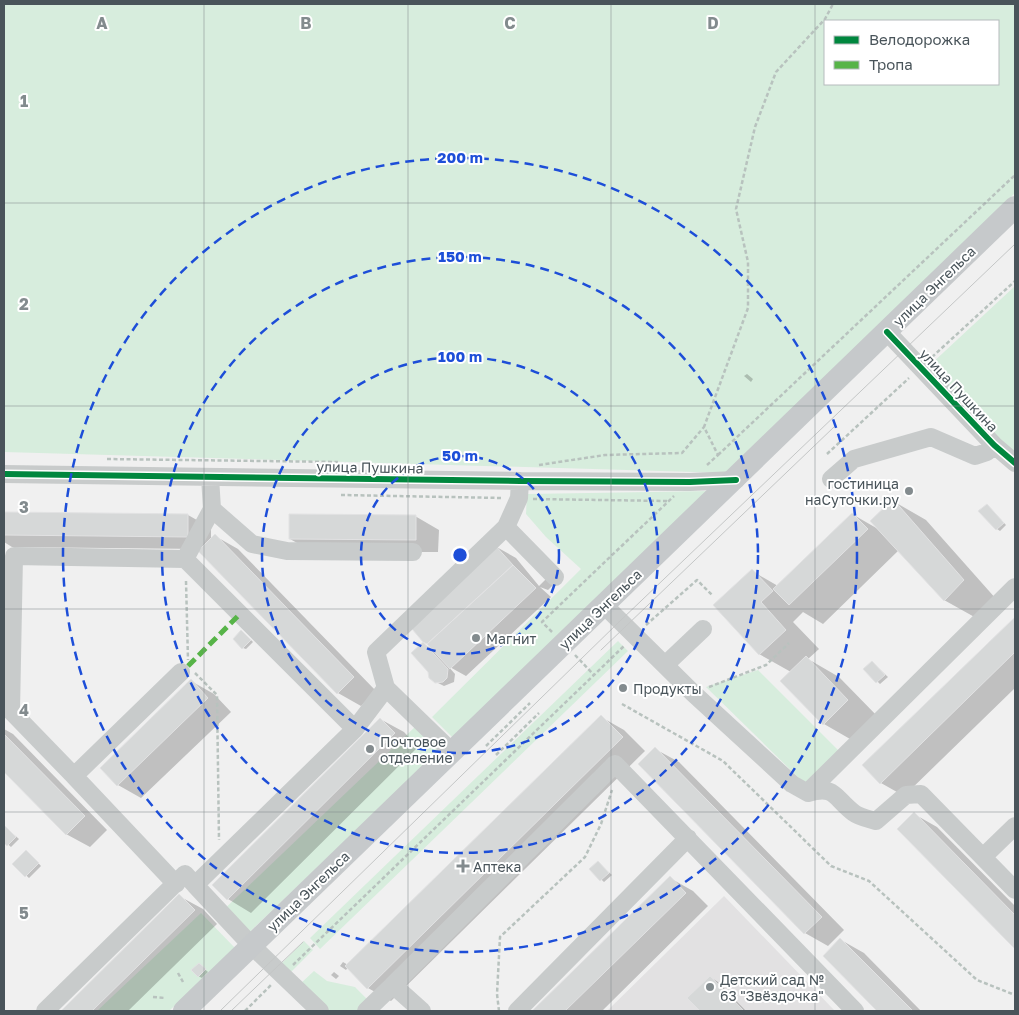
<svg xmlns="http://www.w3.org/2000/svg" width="1019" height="1015" viewBox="0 0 1019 1015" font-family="'Golos Text',sans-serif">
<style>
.education{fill:#e2e1e2}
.green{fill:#d7eddd;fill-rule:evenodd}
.shadow{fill:#0003}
.building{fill:#d6d8d8;stroke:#e2e2e3}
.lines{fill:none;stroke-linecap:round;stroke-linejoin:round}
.path{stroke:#b8c2be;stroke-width:2.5;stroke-dasharray:4 2.5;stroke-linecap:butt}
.minor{stroke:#c8cbcb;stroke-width:18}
.major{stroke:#c6c9cb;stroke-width:22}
.tram{stroke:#c4c6c6;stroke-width:1}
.quiet{stroke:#57b448;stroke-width:5;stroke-dasharray:10 5;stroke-linecap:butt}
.cycleway-casing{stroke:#fff;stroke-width:9}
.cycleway{stroke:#00873e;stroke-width:6}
.grid{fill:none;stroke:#838b8e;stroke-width:1;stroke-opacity:0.55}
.ring{fill:none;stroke:#1d4ed8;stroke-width:2.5;stroke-dasharray:9 6}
.poi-dot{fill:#838b8e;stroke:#fff;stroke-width:2}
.labels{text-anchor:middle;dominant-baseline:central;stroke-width:4;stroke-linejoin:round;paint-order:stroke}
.street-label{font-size:14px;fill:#49545a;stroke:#fff}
.poi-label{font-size:14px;fill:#49545a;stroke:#fff;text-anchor:start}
.grid-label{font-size:16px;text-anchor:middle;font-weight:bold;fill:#838b8e;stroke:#fff;stroke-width:4;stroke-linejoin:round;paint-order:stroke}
.centre{fill:#1d4ed8;stroke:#fff;stroke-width:2.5}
.ring-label{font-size:15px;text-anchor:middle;font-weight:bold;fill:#1d4ed8;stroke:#fff;stroke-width:4;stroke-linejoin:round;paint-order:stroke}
</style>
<rect width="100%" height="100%" fill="#f0f0f0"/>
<path class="education" d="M724 896 835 1011H607Z"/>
<path class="green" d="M4 4H1015V193L728 473 4 452ZM825 21H998V84H825Z
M1015 286V452L1002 443 930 365Z
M711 491 452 737 432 717 581 569 546 537 526 514 527 494Z
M618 641 628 651 320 949 310 938Z
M758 670 840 752 807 786 706 687Z
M416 726 439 751 240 941 216 917Z
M201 913 235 948 169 1011H97Z
M304 941 313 950 289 974 280 965Z
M314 971 327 981 355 987 369 1001 360 1011H326L300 984Z"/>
<path class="shadow" d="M747 374 753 379 751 382 744 376Z
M893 501 926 520 997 600 978 619 944 600 899 550 823 624 803 612 793 622 819 649 808 659 839 677 881 720 857 743 824 724 791 672 759 654 752 571 778 586 852 514 878 529Z
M987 505 1006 525 1000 531 997 529Z
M4 513 188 515 211 528V540L215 536 238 549 376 691 361 706 338 693 201 549 12 547 4 542Z
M415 516 439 530 438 552H313L290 539Z
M493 545 516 558 539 586 546 579 553 585 548 590 540 587 551 597 466 676 448 666 455 674 454 682 444 686 436 682 423 644 433 649Z
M4 574 13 579 4 711Z
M1015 618V688L904 796 881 783 864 765Z
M245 634 253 642 246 649 243 648Z
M872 662 888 677 880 684 865 669Z
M191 681 214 694 231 712 141 798 118 785 101 768Z
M601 717 624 730 645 751 391 1001 368 988 348 967 346 970 340 966 343 962 348 965Z
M380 719 404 732 418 747 251 913 228 899Z
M4 729 13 734 107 830 90 847 66 834 4 770Z
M655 749 679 762 844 930 828 946 805 933Z
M914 814 937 827 1015 906V947L899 829Z
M4 826 19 839 11 847 4 841Z
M29 853 41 866 29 878 14 864Z
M598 863 612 875 604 882 591 870Z
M670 878 693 891 708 906 602 1011H534Z
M179 896 203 909 217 924 128 1011H62Z
M841 940 864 953 921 1011H879L824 956Z
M199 964 208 972 202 978 198 976Z
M334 972 339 976 336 979 331 975Z
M710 977 718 982 746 1011H702L689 998Z"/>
<path class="building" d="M893 499 964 580 944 601 870 521Z
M987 504 1004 523 996 530 978 511Z
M4 512 188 514V537L4 535Z
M852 513 868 529 789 605 773 589Z
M289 514 416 515V540L289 539Z
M215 534 354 677 337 694 198 551Z
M493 543 513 565 427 644 423 642 407 623Z
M513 565 536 588 450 669 427 644Z
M752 569 773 591 761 602 786 630 759 655 713 605Z
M1015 617V652L880 784 862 765Z
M241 630 251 640 242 649 233 639Z
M423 642 448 669 447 678 443 682 435 683 429 678 428 672 411 653Z
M806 656 848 700 823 725 780 681Z
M872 661 885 675 876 683 863 669Z
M191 679 208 698 117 786 100 768Z
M601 715 623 737 367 989 345 966Z
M380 718 395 733 227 900 212 885Z
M4 734 85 816 66 835 4 772Z
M655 747 822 917 804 934 638 764Z
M914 812 1015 915V949L897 829Z
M4 825 16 837 7 846 4 843Z
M26 850 39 863 25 877 12 864Z
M598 861 609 873 600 881 589 869Z
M670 876 686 893 565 1011H532Z
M179 894 195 910 92 1011H61Z
M840 938 913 1011H877L823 956Z
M199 963 206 969 198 977 191 970Z
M710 976 744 1011H700L687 998Z"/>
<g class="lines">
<path class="path" d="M932 357 1015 281
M827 454 909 378
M718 455 1015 175
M107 459 338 462
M539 465 605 455 682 453 704 427
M707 465 718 455 704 427 748 308V262L736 209 755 127 776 72 825 19 833 4
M341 495 503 498
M533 499 668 501
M186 581 188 660
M646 625 697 580 713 596
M552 632 542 622 674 496
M575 655 594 675
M195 673 217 695 219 840
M709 687 766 665 789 643
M622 704 723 761 831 866 869 881 977 980 1015 995
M486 746 530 703
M496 755 539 713
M293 965 624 646
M178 973 183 982
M153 997 165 998
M245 1011 272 984
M499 1011 497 994 500 937 585 857 601 824 612 790"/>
<path class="minor" d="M887 332 994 445 1015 463
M4 474 520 481 690 482 736 480
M210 477 212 509 252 544 287 551 413 552
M831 479 854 459 931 437 975 456 987 452 994 445
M506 527 555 577
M185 559 212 509
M604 605 693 693 792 784 808 793C836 785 834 798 854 813 859 817 869 819 876 821L906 795 921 794 1015 890
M665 665 703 629
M181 672 74 776 11 711 14 556 185 559 355 729
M386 688 452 752
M74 776 176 884
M808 792 1015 587
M984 856 1015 826
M195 885 252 946 320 1011
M393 985 615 764 855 1011
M45 1011 185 874 195 885 355 729 386 688 376 652 506 527 519 498 520 481
M366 1011 393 985 422 1011
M517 1011 688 838"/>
<path class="major" d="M184 1011 1015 207"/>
<path class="tram" d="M601 650 834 427
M220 1011 620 621 1015 244
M231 1011 303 942"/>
<path class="quiet" d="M188 666 240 614"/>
<defs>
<path id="cycleway" d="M887 332 994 445 1015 463
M4 474 520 481 690 482 736 480"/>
</defs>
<use href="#cycleway" class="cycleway-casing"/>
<use href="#cycleway" class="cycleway"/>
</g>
<path class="grid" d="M204 4V1011M408 4V1011M611 4V1011M815 4V1011M4 203H1015M4 406H1015M4 609H1015M4 812H1015"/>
<g class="ring">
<circle cx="460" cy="555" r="99"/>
<circle cx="460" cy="555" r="198"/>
<circle cx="460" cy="555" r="298"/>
<circle cx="460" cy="555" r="397"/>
</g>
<g class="poi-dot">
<circle cx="909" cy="491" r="5"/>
<circle cx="476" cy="638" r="5"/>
<circle cx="623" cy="688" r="5"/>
<circle cx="370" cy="749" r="5"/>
<path d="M460.5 858.5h5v5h5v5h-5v5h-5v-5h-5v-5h5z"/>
<circle cx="710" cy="987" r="5"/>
</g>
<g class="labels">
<g class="street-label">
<text transform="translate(934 286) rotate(-44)">улица Энгельса</text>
<text transform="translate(959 390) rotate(47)">улица Пушкина</text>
<text transform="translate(370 467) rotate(1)">улица Пушкина</text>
<text transform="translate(600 609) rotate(-44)">улица Энгельса</text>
<text transform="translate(308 891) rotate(-44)">улица Энгельса</text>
</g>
<g class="poi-label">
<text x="899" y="483" text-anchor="end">гостиница<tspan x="899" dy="16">наСуточки.ру</tspan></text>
<text x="486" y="638">Магнит</text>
<text x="633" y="688">Продукты</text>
<text x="380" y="741">Почтовое<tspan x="380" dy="16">отделение</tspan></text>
<text x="473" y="866">Аптека</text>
<text x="720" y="979">Детский сад №<tspan x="720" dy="16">63 "Звёздочка"</tspan></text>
</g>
</g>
<g class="grid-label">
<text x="102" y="29">A</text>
<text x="306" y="29">B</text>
<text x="510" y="29">C</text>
<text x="713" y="29">D</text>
<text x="24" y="107">1</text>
<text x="24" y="310">2</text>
<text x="24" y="513">3</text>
<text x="24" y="716">4</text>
<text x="24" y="919">5</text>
</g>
<circle cx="460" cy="555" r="8" class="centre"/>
<g class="ring-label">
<text x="460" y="163">200 m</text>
<text x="460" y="262">150 m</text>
<text x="460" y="362">100 m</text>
<text x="460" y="461">50 m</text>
</g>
<rect width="1019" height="1015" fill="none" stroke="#49545a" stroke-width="10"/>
<rect x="824" y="20" width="175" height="65" fill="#ffffff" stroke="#b6bbbd"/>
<rect x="834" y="36" width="25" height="8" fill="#00873e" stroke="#b6bbbd"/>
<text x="869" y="45" font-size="15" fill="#49545a">Велодорожка</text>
<rect x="834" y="61" width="25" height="8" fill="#57b448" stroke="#b6bbbd"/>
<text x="869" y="70" font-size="15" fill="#49545a">Тропа</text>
</svg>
